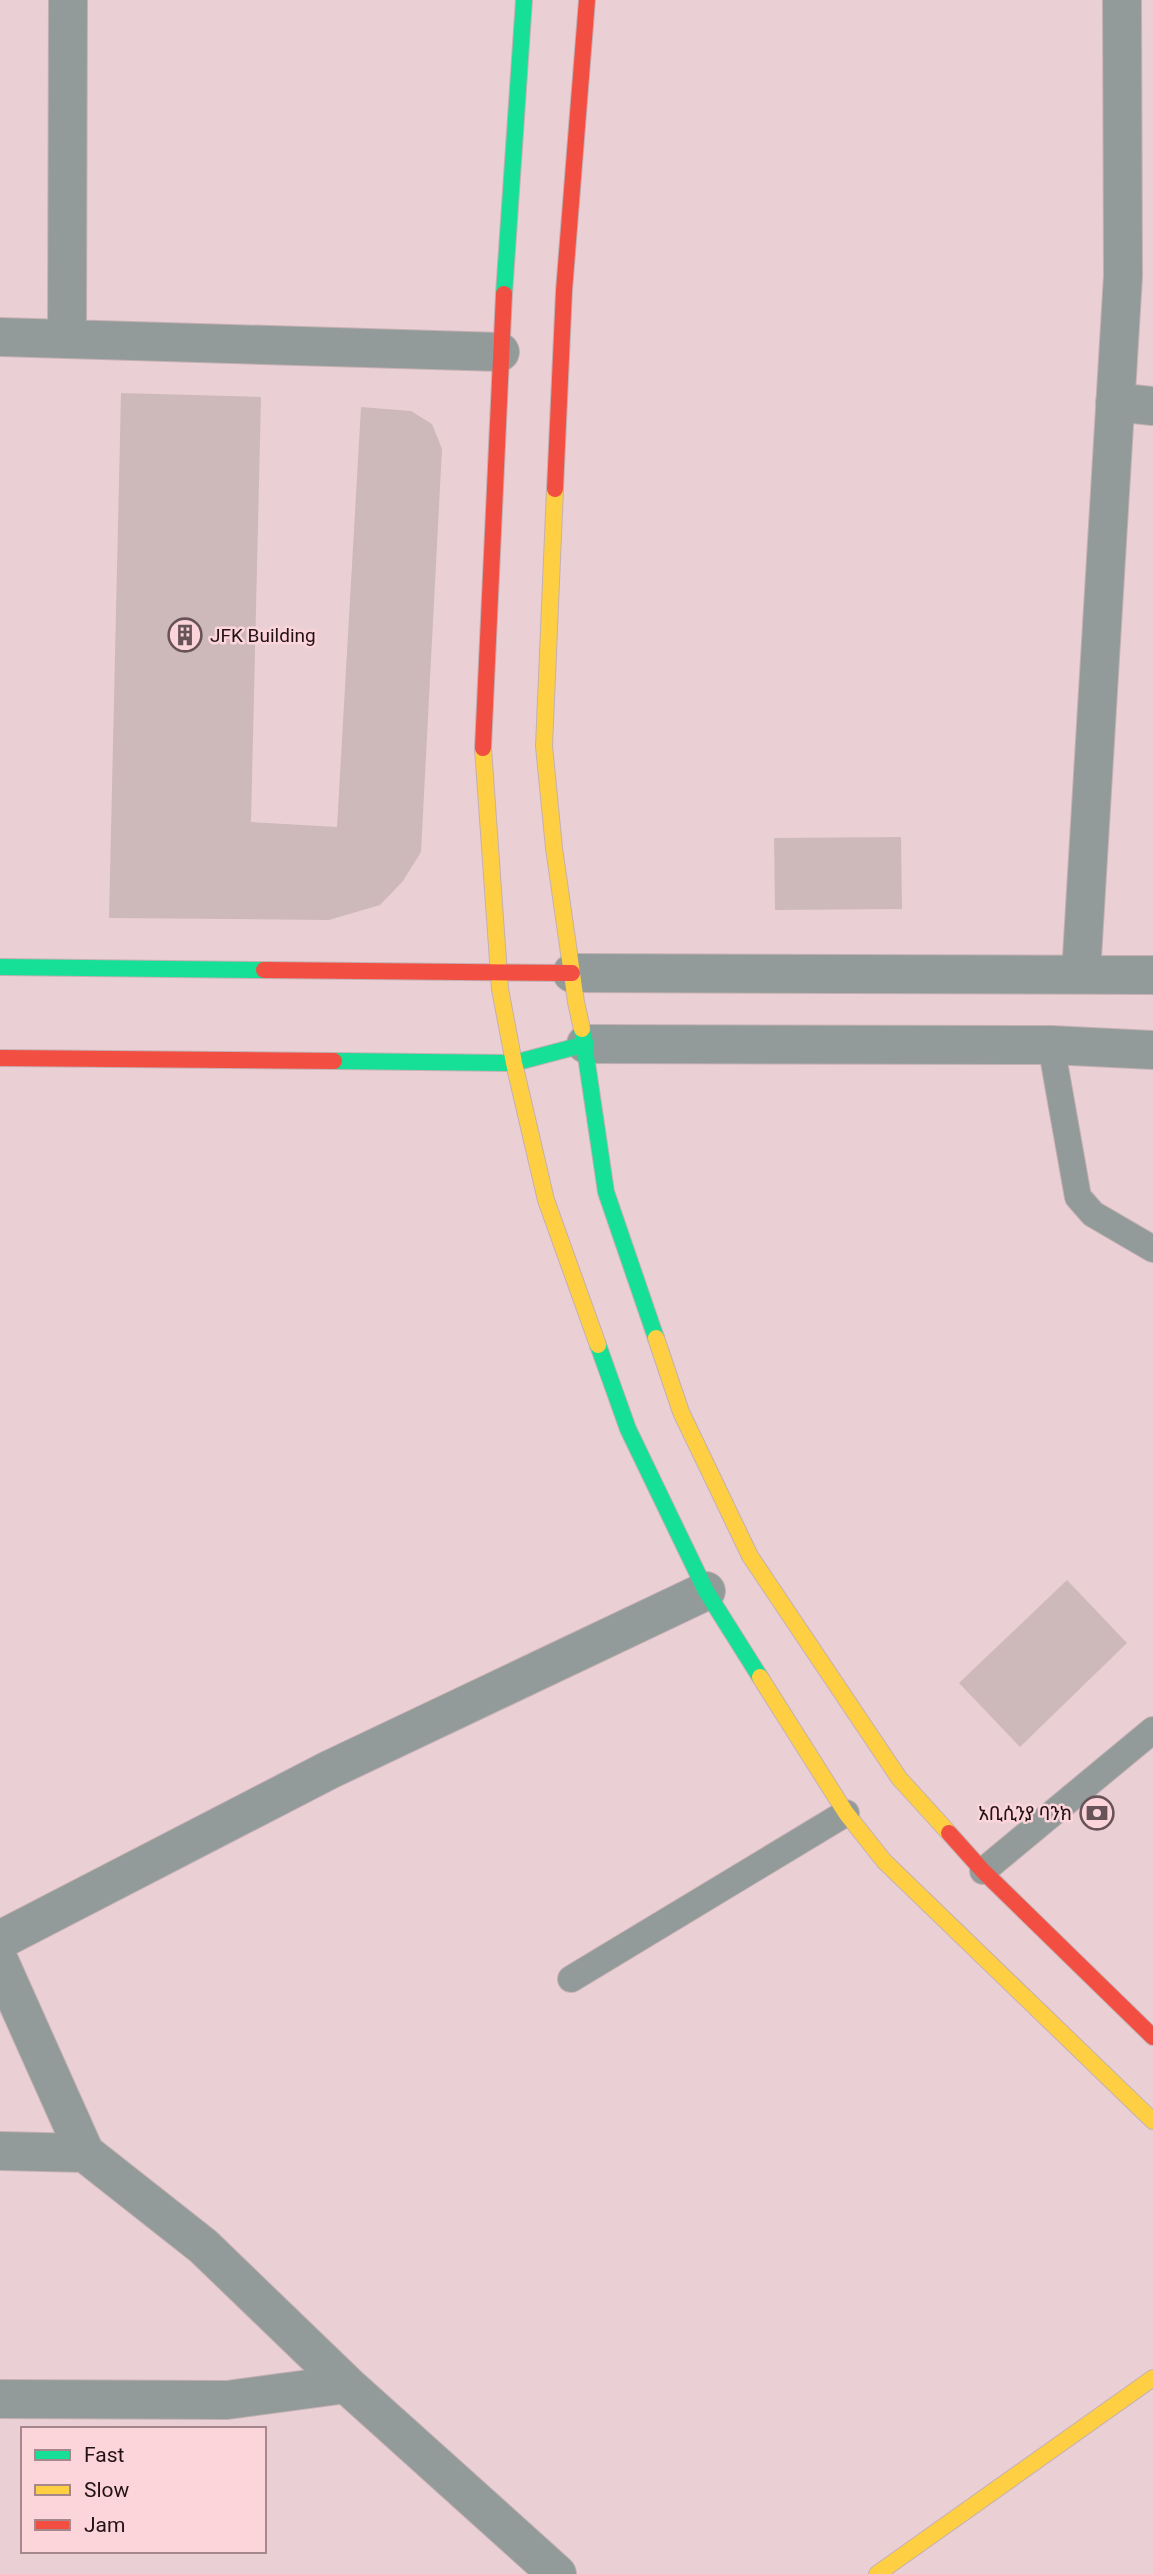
<svg xmlns="http://www.w3.org/2000/svg" width="1153" height="2574" viewBox="0 0 1153 2574" font-family="Roboto,'Noto Sans Ethiopic',sans-serif">
<style>
.building{fill:#ceb9ba}
.lines{fill:none;stroke-linecap:round;stroke-linejoin:round}
.lane-casing{stroke:#c4b0b3;stroke-width:28}
.street-casing{stroke:#c4b0b3;stroke-width:40}
.fast-casing{stroke:#c4b0b3;stroke-width:18}
.slow-casing{stroke:#c4b0b3;stroke-width:18}
.jam-casing{stroke:#c4b0b3;stroke-width:18}
.lane{stroke:#929b9a;stroke-width:26}
.street{stroke:#929b9a;stroke-width:38}
.fast{stroke:#16e098;stroke-width:16}
.slow{stroke:#ffcf43;stroke-width:16}
.jam{stroke:#f24e42;stroke-width:16}
.labels{text-anchor:middle;dominant-baseline:central;stroke-width:5;stroke-linejoin:round;paint-order:stroke}
.poi-label{font-size:19px;fill:#221215;stroke:#fcd5db;text-anchor:start}
</style>
<rect width="100%" height="100%" fill="#ead0d4"/>
<path class="building" d="M121 393 261 397 251 822 337 827 361 407 411 411 432 424 442 449 421 852 403 881 380 905 329 920 109 918Z
M901 837 902 909 775 910 774 838Z
M1067 1580 1127 1643 1020 1747 959 1683Z"/>
<g class="lines">
<defs>
<path id="lane" d="M1051 1045 1078 1197 1093 1214 1153 1249
M983 1871 1153 1730
M571 1979 846 1813"/>
<path id="street" d="M0 337 500 352
M67 338 68 0
M1115 402 1153 406
M572 973 1153 975
M1081 974 1123 276 1122 0
M586 1044 1051 1045 1153 1050
M0 1940 329 1770 706 1591
M0 1963 85 2153 203 2246 346 2384 557 2574
M0 2151 85 2153
M0 2399 227 2400 346 2384"/>
<path id="fast" d="M504 294 524 0
M0 967 264 970
M582 1029 606 1192 656 1338
M334 1061 514 1063 586 1044
M598 1345 628 1429 706 1591 760 1677"/>
<path id="slow" d="M555 489 544 746 554 848 576 1002 582 1029
M483 748 500 989 514 1063 546 1200 598 1345
M656 1338 681 1412 750 1556 899 1778 949 1833
M760 1677 846 1813 884 1861 1153 2121
M877 2574 1153 2378"/>
<path id="jam" d="M555 489 564 291 587 0
M483 748 504 294
M264 970 572 973
M0 1058 334 1061
M949 1833 983 1871 1153 2037"/>
</defs>
<use href="#lane" class="lane-casing"/>
<use href="#street" class="street-casing"/>
<use href="#fast" class="fast-casing"/>
<use href="#slow" class="slow-casing"/>
<use href="#jam" class="jam-casing"/>
<use href="#lane" class="lane"/>
<use href="#street" class="street"/>
<use href="#fast" class="fast"/>
<use href="#slow" class="slow"/>
<use href="#jam" class="jam"/>
</g>
<defs>
<symbol id="building-ring" viewBox="-11 -11 22 22"><circle r="9.5" fill="#fcd5db" stroke="#685458" stroke-width="1.5"/><path d="M-4-6H4V6H1V3H-1V6H-4ZM-2.5-4.3h1.7v1.8h-1.7ZM.8-4.3h1.7v1.8H.8ZM-2.5-1h1.7V.8h-1.7ZM.8-1h1.7V.8H.8Z" fill="#685458"/></symbol>
<symbol id="bank-ring" viewBox="-11 -11 22 22"><circle r="9.5" fill="#fcd5db" stroke="#685458" stroke-width="1.5"/><path d="M-6-4H6V4H-6ZM0-2.3a2.3 2.3 0 1 0 0 4.6a2.3 2.3 0 1 0 0-4.6Z" fill="#685458"/></symbol>
</defs>
<g fill-rule="evenodd">
<use href="#building-ring" x="166" y="616" width="38" height="38"/>
<use href="#bank-ring" x="1078" y="1794" width="38" height="38"/>
</g>
<g class="labels">
<g class="poi-label">
<text x="210" y="635">JFK Building</text>
<text x="1072" y="1813" text-anchor="end">አቢሲንያ ባንክ</text>
</g>
</g>
<rect x="21" y="2427" width="245" height="126" fill="#fcd5db" stroke="#a5878c" stroke-width="2"/>
<rect x="35" y="2450" width="35" height="10" fill="#16e098" stroke="#a5878c" stroke-width="2"/>
<text x="84" y="2462" font-size="21" fill="#221215">Fast</text>
<rect x="35" y="2485" width="35" height="10" fill="#ffcf43" stroke="#a5878c" stroke-width="2"/>
<text x="84" y="2497" font-size="21" fill="#221215">Slow</text>
<rect x="35" y="2520" width="35" height="10" fill="#f24e42" stroke="#a5878c" stroke-width="2"/>
<text x="84" y="2532" font-size="21" fill="#221215">Jam</text>
</svg>
